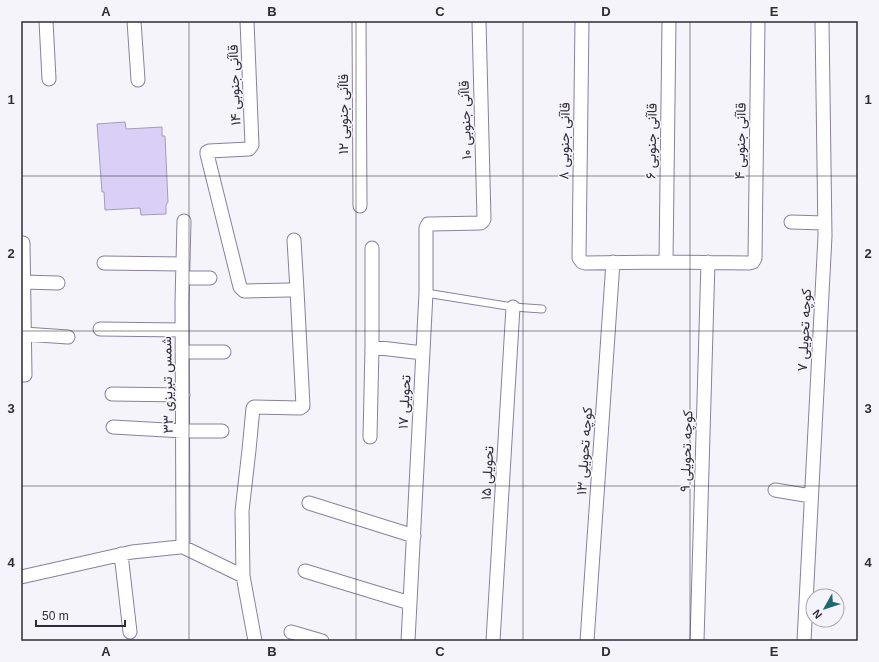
<svg xmlns="http://www.w3.org/2000/svg" width="879" height="662" viewBox="0 0 879 662" font-family="Arial,Vazirmatn,sans-serif">
<style>
.building{fill:#dacff6;stroke:#a49bba}
.lines{fill:none;stroke-linecap:round;stroke-linejoin:round}
.service-casing{stroke:#89809e;stroke-width:9}
.minor-casing{stroke:#89809e;stroke-width:15}
.service{stroke:#fff;stroke-width:7}
.minor{stroke:#fff;stroke-width:13}
.grid{fill:none;stroke:#2f2b38;stroke-width:1;stroke-opacity:0.55}
.labels{text-anchor:middle;dominant-baseline:central;stroke-width:3;stroke-linejoin:round;paint-order:stroke}
.street-label{font-size:14px;fill:#2f2b38;stroke:#f6f4fb}
.neatline{fill:none;stroke:#2f2b38;stroke-width:1.5}
.grid-label{font-size:13px;text-anchor:middle;font-weight:bold;fill:#2f2b38}
</style>
<rect width="100%" height="100%" fill="#f6f4fb"/>
<path class="building" d="M125 122 126 129 162 127V136H165L168 202 166 205V214L141 215 140 208 105 210 104 192H102L97 124Z"/>
<g class="lines">
<defs>
<path id="service" d="M426 293 513 307 542 309"/>
<path id="minor" d="M46 21 49 79
M134 21 138 80
M247 21 252 145 249 149 209 151 207 152V154L240 287 244 291 289 290
M359 21 360 206
M582 21 579 258 582 262 585 263 666 262 749 263 753 262 755 258 758 21
M791 222 824 223
M21 243H23L25 375H21
M666 262 669 21
M104 263 183 264
M183 278H210
M23 282 58 283
M100 329 182 330
M24 334 68 337
M372 347 423 353
M182 352H224
M112 394 183 395
M113 427 183 431H222
M370 437 372 347V248
M775 490 811 496
M309 503 414 536
M183 547 182 303 184 221
M121 554 130 632
M305 571 410 603
M21 577 132 552 180 547H183L243 576
M291 632 322 641
M255 641 243 576 242 511 249 450 253 408 254 407 300 408 303 406 297 290 294 240
M408 641 426 293V228L428 224H431L481 223 483 221 484 219 479 21
M493 641 513 307
M587 641 613 262
M697 641 708 262
M804 641 825 236 822 21"/>
</defs>
<use href="#service" class="service-casing"/>
<use href="#minor" class="minor-casing"/>
<use href="#service" class="service"/>
<use href="#minor" class="minor"/>
</g>
<path class="grid" d="M189 21V641M356 21V641M523 21V641M690 21V641M21 176H858M21 331H858M21 486H858"/>
<g class="labels">
<g class="street-label">
<text transform="translate(234 85) rotate(-92)">قاآنی جنوبی ۱۴</text>
<text transform="translate(343 114) rotate(-90)">قاآنی جنوبی ۱۲</text>
<text transform="translate(465 120) rotate(-92)">قاآنی جنوبی ۱۰</text>
<text transform="translate(564 141) rotate(-89)">قاآنی جنوبی ۸</text>
<text transform="translate(651 141) rotate(-89)">قاآنی جنوبی ۶</text>
<text transform="translate(740 141) rotate(-89)">قاآنی جنوبی ۴</text>
<text transform="translate(804 330) rotate(-87)">کوچه تحویلی ۷</text>
<text transform="translate(167 385) rotate(-91)">شمس تبریزی ۳۳</text>
<text transform="translate(404 402) rotate(-87)">تحویلی ۱۷</text>
<text transform="translate(584 451) rotate(-86)">کوچه تحویلی ۱۳</text>
<text transform="translate(686 451) rotate(-88)">کوچه تحویلی ۹</text>
<text transform="translate(487 473) rotate(-87)">تحویلی ۱۵</text>
</g>
</g>
<rect width="879" height="662" fill="none" stroke="#f6f4fb" stroke-width="44"/>
<g transform="translate(825 608) rotate(231)"><circle r="19" fill="#f6f4fb" stroke="#a6a4ad"/>
<path d="M0-3L7 15L0 10L-7 15Z" fill="#1d696f"/>
<text y="-6" font-size="11" font-weight="bold" text-anchor="middle" fill="#2f2b38">N</text>
</g>
<path d="M36 620v6h89v-6" fill="none" stroke="#2f2b38" stroke-width="2"/>
<text x="42" y="620" font-size="12" fill="#2f2b38" stroke="#f6f4fb" stroke-width="3" paint-order="stroke">50 m</text>
<rect x="22" y="22" width="835" height="618" class="neatline"/>
<g class="grid-label">
<text x="106" y="16">A</text>
<text x="272" y="16">B</text>
<text x="440" y="16">C</text>
<text x="606" y="16">D</text>
<text x="774" y="16">E</text>
<text x="11" y="104">1</text>
<text x="868" y="104">1</text>
<text x="11" y="258">2</text>
<text x="868" y="258">2</text>
<text x="11" y="413">3</text>
<text x="868" y="413">3</text>
<text x="11" y="567">4</text>
<text x="868" y="567">4</text>
<text x="106" y="656">A</text>
<text x="272" y="656">B</text>
<text x="440" y="656">C</text>
<text x="606" y="656">D</text>
<text x="774" y="656">E</text>
</g>
</svg>
